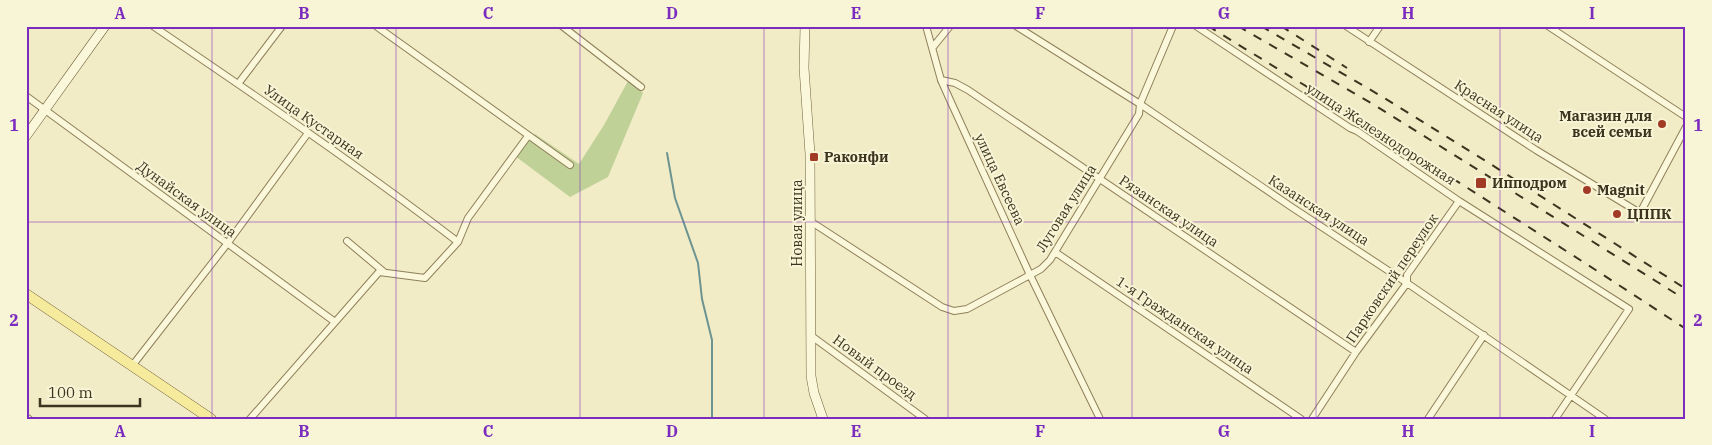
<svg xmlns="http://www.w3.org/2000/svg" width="1712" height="445" viewBox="0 0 1712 445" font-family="'IBM Plex Serif',serif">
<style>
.green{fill:#c0d198}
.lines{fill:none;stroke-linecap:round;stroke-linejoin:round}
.stream{stroke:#6d9491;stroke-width:2}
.street-casing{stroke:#8e7f5a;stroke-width:8}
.secondary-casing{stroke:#70603d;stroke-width:10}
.primary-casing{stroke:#5c4c2e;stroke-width:11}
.street{stroke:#fbf7da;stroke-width:6}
.secondary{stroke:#fbf7da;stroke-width:9}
.primary{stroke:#f6ea9c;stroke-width:10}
.rail{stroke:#3d331f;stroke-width:2;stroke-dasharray:9 9;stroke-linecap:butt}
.grid{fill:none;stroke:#7b2cbf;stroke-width:1;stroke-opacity:0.55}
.poi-dot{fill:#a23b25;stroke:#f8f4d6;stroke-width:2}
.labels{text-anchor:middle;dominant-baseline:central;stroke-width:4;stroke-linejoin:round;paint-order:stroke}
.street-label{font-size:14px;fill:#3d331f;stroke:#f8f4d6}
.poi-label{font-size:14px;font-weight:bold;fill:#3d331f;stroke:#f8f4d6;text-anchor:start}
.neatline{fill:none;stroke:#7b2cbf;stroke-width:2}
.grid-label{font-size:16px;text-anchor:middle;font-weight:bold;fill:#7b2cbf}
</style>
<rect width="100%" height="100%" fill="#f1ecc6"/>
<path class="green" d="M628 81 643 93 608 177 570 197 515 156 535 134 579 164 604 125Z"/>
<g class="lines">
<path class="stream" d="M667 153 675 198 698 263 702 299 712 340V419"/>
<defs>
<path id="street" d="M153 26C256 96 359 166 458 242
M376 26 570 165
M562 26 641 87
M926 26 941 80 950 100 1030 275 1100 419
M1016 26 1140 104 1293 208 1407 283 1605 419
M1196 26 1350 128 1357 131 1459 201 1629 309 1555 419
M1346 26 1536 150 1640 213 1686 127
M1548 26 1686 117
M1369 42 1380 26
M933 47 950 26
M941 80 955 83 968 90 1356 352
M238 84 282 26
M26 96 335 322
M810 221 942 307 954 311 967 309 1030 275 1041 269 1050 260 1139 114 1140 104 1173 26
M347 241 384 272
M1055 252 1301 419
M810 335 925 419
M132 366 227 244 308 133
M26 417 29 419
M250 419 379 272 425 278 458 242 468 218 528 136
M1312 419 1356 352 1407 283V275L1459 201
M1428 419 1484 335"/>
<path id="secondary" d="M805 26 804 68 810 154 811 376 814 393 823 419
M26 136 105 26"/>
<path id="primary" d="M26 294 211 419"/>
</defs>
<use href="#street" class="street-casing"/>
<use href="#secondary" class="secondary-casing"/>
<use href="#primary" class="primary-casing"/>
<use href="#street" class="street"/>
<use href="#secondary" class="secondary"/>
<use href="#primary" class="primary"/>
<path class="rail" d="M1208 26 1366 123 1588 265 1686 329
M1238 26 1376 106 1686 300
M1261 26 1381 96 1492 165 1686 289
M1281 26 1347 68"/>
</g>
<path class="grid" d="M212 26V419M396 26V419M580 26V419M764 26V419M948 26V419M1132 26V419M1316 26V419M1500 26V419M26 222H1686"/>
<g class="poi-dot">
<circle cx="1662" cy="124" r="5"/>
<rect x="809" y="152" width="10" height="10" rx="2.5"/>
<rect x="1475" y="177" width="12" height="12" rx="2.5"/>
<circle cx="1587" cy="190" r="5"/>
<circle cx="1617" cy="214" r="5"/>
</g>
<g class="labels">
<g class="street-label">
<text transform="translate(1499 111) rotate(33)">Красная улица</text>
<text transform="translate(314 122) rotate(35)">Улица Кустарная</text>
<text transform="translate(1381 134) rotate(33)">улица Железнодорожная</text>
<text transform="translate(1000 179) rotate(65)">улица Евсеева</text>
<text transform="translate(187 199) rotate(36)">Дунайская улица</text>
<text transform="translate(1066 208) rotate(-58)">Луговая улица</text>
<text transform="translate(1319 210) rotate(33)">Казанская улица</text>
<text transform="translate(1169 211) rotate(34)">Рязанская улица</text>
<text transform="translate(797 223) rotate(-90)">Новая улица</text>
<text transform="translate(1392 278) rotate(-56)">Парковский переулок</text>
<text transform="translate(1185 325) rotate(34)">1-я Гражданская улица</text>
<text transform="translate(875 367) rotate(36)">Новый проезд</text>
</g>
<g class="poi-label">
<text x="1652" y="116" text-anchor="end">Магазин для<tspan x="1652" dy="16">всей семьи</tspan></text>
<text x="824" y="157">Раконфи</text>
<text x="1492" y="183">Ипподром</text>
<text x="1597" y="190">Magnit</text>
<text x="1627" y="214">ЦППК</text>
</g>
</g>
<rect width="1712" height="445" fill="none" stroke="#f8f4d6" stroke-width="55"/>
<path d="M40 398v8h100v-8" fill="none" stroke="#3d331f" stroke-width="2.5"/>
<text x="48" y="398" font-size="15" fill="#3d331f" stroke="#f8f4d6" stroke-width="4" paint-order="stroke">100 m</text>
<rect x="28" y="28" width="1656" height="390" class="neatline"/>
<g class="grid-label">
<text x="120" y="19">A</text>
<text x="304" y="19">B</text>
<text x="488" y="19">C</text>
<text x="672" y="19">D</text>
<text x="856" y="19">E</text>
<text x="1040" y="19">F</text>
<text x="1224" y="19">G</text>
<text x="1408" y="19">H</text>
<text x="1592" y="19">I</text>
<text x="14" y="131">1</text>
<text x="1698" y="131">1</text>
<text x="14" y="326">2</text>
<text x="1698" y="326">2</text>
<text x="120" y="437">A</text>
<text x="304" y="437">B</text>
<text x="488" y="437">C</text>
<text x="672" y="437">D</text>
<text x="856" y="437">E</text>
<text x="1040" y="437">F</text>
<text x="1224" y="437">G</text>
<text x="1408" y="437">H</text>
<text x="1592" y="437">I</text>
</g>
</svg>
